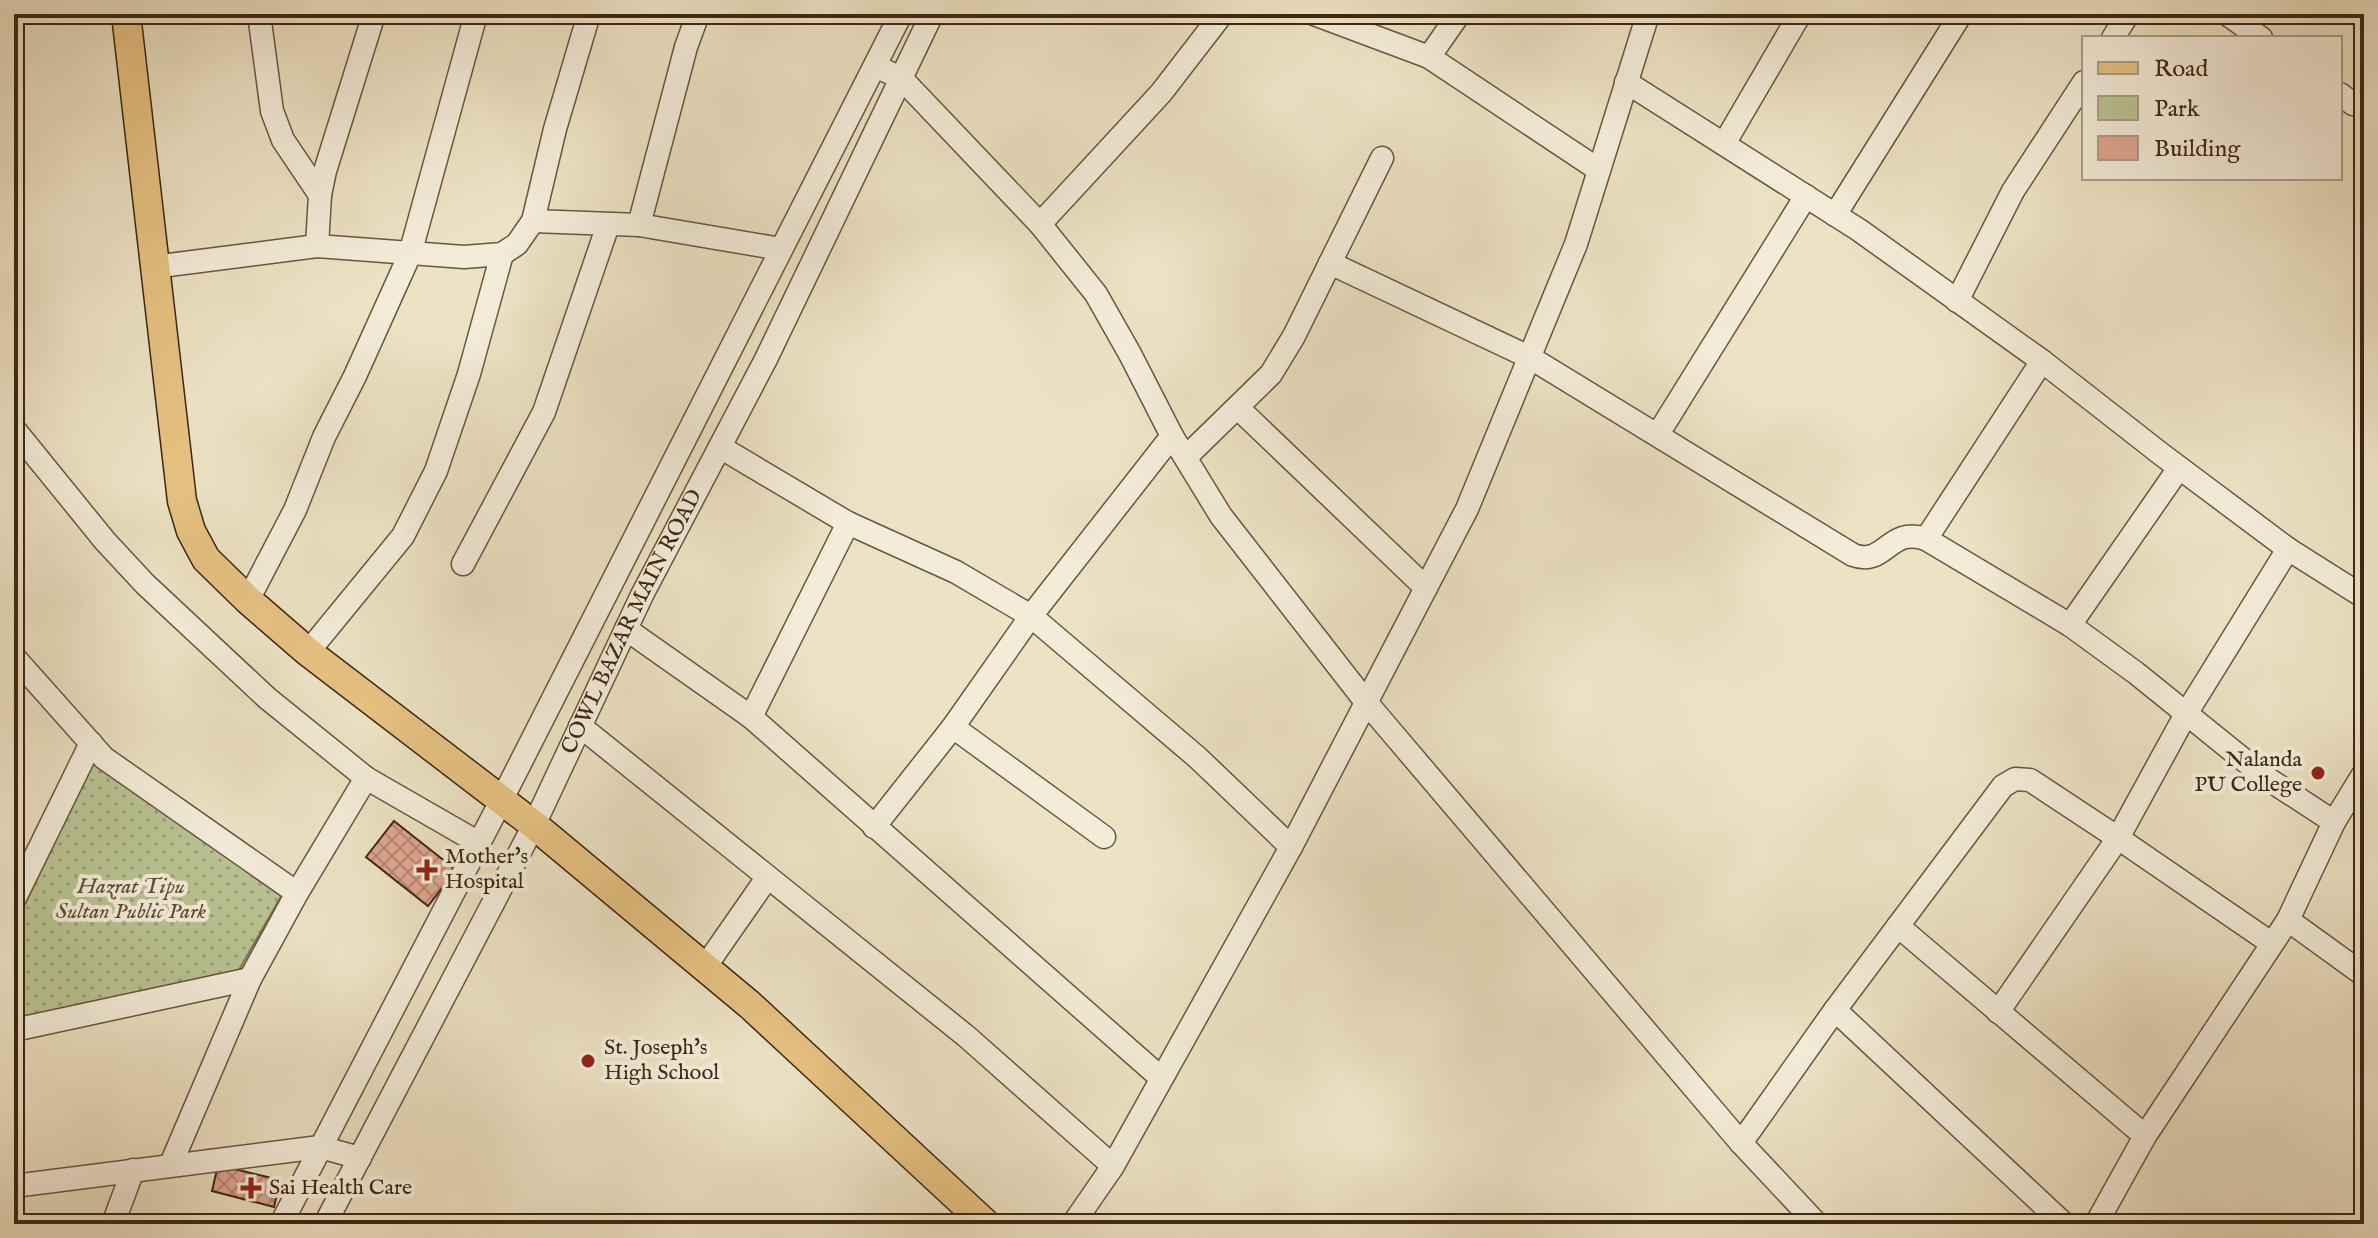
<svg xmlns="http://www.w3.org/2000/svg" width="2378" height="1238" viewBox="0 0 2378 1238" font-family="'IM FELL English',serif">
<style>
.green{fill:url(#green-dots);stroke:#7c7554;stroke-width:2}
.building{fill:url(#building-cross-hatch);stroke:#3e2714;stroke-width:2}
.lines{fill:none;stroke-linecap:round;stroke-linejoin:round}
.minor-casing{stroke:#6a5640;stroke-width:25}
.major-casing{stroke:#3e2714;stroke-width:31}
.minor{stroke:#f3ecd9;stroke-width:22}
.major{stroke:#e6c182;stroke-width:28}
.poi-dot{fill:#8f2418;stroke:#f3ecd9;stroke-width:3}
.labels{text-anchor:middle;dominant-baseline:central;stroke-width:8;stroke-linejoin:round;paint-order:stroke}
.street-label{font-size:22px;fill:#3e2714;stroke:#f3ecd9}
.poi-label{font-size:22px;fill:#3e2714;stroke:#f3ecd9;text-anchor:start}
.park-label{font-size:22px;font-style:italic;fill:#5d4e34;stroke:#f3ecd9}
</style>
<defs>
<pattern id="green-dots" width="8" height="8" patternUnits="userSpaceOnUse" patternTransform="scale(2)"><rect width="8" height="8" fill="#b9c393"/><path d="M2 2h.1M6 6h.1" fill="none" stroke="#989e77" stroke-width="1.8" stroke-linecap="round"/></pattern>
<pattern id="building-cross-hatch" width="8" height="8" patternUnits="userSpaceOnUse" patternTransform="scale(2)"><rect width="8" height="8" fill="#dfa690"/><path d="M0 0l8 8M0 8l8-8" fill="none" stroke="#b68774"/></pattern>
</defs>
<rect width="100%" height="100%" fill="#ece2c4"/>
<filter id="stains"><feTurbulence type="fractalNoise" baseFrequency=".0025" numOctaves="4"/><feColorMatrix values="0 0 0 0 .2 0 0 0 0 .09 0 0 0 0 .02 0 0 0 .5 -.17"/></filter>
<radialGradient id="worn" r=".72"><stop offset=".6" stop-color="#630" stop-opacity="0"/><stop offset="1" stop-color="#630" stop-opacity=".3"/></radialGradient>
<path class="green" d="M93 760 283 893 239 970 14 1020V927Z"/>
<path class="building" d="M394 821 456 870 428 906 366 857Z
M218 1165 280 1180 274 1207 212 1191Z
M1533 1215 1542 1224H1513Z"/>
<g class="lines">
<defs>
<g id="minor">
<path d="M259 14 272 111 283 140 320 195"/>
<path d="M1314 14 1429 57 1599 170"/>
<path d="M2227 14 2261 38"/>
<path d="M2113 38 2128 14"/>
<path d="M1429 57 1459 14"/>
<path d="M875 66 901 78 1040 224 1096 294 1130 354 1172 436 1221 516 1366 702 1741 1143 1817 1224"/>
<path d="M1626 82 1859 230 2042 361 2161 454 2288 549 2364 597"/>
<path d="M2340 94 2353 104 2364 103"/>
<path d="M1724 144 1800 14"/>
<path d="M1835 215 1961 14"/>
<path d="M533 221 639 225 781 249"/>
<path d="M1040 224 1161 93 1222 14"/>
<path d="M639 225 686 47 698 14"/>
<path d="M317 246 320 195 325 171 374 14"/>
<path d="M1330 263 1529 357 1853 555C1886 567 1888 526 1926 539L2070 625 2136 673 2265 777 2334 822"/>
<path d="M153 267 317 246 464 257 502 254 517 244 533 221 555 129 589 14"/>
<path d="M1957 301 2013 191 2084 82"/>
<path d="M1238 408 1426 588"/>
<path d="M14 429 105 541 145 584 267 698 366 778 479 843"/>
<path d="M1658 434 1806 196"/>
<path d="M720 447 848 523 956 572 1031 616 1198 758 1291 847"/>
<path d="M1186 457 1271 374 1294 336 1382 158"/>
<path d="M1926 539 2042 361"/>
<path d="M463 564 544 412 608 225"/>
<path d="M248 600 295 510 324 437 355 376 410 254 476 14"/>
<path d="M2070 625 2179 468"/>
<path d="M626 629 751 717 1161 1078"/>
<path d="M308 652 403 536 436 471 469 374 502 254"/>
<path d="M14 657 104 758 297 893"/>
<path d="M751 717 848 523"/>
<path d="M580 726 966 1036 1113 1166"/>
<path d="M953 727 1104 837"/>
<path d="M874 827 953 727 1031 616 1172 436"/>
<path d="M14 900 91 743"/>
<path d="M2288 920 2364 975"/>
<path d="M1898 926 2145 1136"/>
<path d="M705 967 767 878"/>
<path d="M1835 1010 2064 1224"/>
<path d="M1998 1012 2118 838 2271 943"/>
<path d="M14 1030 250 979"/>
<path d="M1741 1143 1835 1010 2003 786 2015 779 2030 780 2118 838 2186 714 2288 549"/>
<path d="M171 1164 250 979 297 893 366 778"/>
<path d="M14 1186 320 1147 360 1158"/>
<path d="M113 1224 133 1170"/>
<path d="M281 1224 501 801 901 14"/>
<path id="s1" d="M325 1224 534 825 642 595 766 359 932 14"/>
<path d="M1073 1224 1113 1166 1291 847 1467 509 1576 244 1648 14"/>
<path d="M2096 1224 2145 1136 2288 920 2334 822 2364 773"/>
<path d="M2360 1224 2364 1220"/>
</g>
<path id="major" d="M126 14 182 501 191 531 206 559 248 600 308 652 534 825 750 1005 986 1224"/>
</defs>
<use href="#minor" class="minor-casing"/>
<use href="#major" class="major-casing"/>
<use href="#minor" class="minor"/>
<use href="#major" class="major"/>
</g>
<g class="poi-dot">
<circle cx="2318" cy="773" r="8"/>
<path d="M423 858h8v8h8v8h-8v8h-8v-8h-8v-8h8z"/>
<circle cx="588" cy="1061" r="8"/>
<path d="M247 1176h8v8h8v8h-8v8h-8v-8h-8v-8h8z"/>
</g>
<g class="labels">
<g class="street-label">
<text stroke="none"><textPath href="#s1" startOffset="676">COWL BAZAR MAIN ROAD</textPath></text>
</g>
<g class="poi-label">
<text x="2302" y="760" text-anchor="end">Nalanda<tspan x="2302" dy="25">PU College</tspan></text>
<text x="445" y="857">Mother's<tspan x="445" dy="25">Hospital</tspan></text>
<text x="604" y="1048">St. Joseph's<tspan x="604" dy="25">High School</tspan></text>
<text x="269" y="1188">Sai Health Care</text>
</g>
<g class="park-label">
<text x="131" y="887">Hazrat Tipu<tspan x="131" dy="25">Sultan Public Park</tspan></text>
</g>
</g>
<rect width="2378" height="1238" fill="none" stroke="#ece2c4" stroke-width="48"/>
<rect x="16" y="16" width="2346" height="1206" fill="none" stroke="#3e2714" stroke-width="4"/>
<rect x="24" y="24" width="2330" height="1190" fill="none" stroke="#3e2714" stroke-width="2"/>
<rect x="2082" y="36" width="260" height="144" fill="#f3ecd9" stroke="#ab9d8a" stroke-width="2"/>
<rect x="2098" y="62" width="40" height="12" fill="#e6c182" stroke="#ab9d8a" stroke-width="2"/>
<text x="2154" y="76" font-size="24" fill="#3e2714">Road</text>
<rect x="2098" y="96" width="40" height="24" fill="#b9c393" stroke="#ab9d8a" stroke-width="2"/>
<text x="2154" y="116" font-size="24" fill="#3e2714">Park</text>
<rect x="2098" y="136" width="40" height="24" fill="#dfa690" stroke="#ab9d8a" stroke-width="2"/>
<text x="2154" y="156" font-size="24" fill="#3e2714">Building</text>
<rect width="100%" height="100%" filter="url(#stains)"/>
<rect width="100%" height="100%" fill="url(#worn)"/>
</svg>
